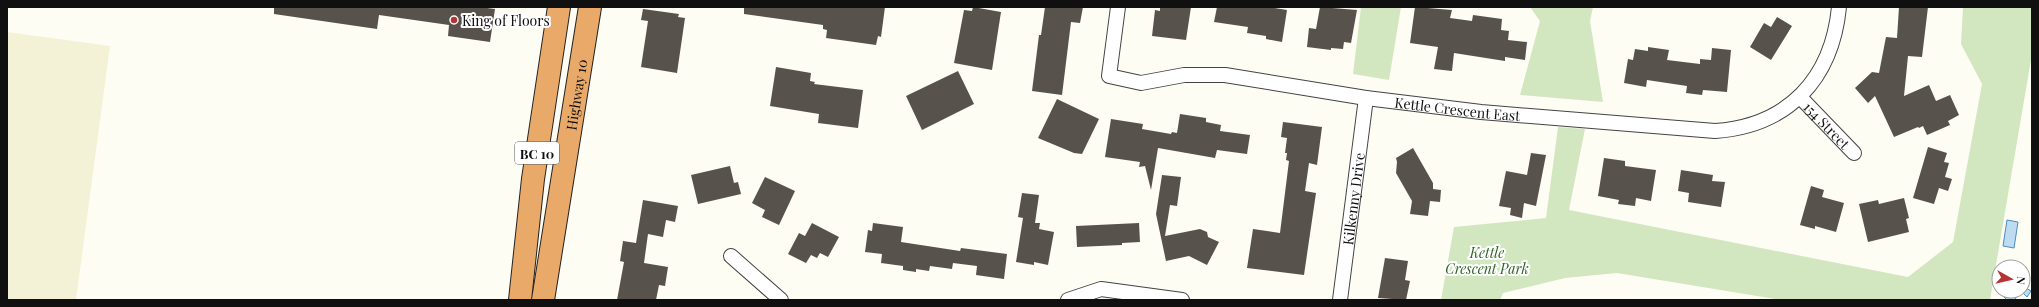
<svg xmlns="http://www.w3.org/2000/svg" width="2039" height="307" viewBox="0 0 2039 307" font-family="'Playfair Display',serif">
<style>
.farmland{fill:#f3f2d6}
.green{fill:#d2e7c0}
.water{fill:#bddbf1;stroke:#4a8dc2}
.building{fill:#58524d}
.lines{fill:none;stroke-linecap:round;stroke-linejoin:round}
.street-casing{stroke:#434343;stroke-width:16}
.highway-casing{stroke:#212121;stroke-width:24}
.street{stroke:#fff;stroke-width:14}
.highway{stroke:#e8a969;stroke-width:22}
.poi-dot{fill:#b53333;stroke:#fff;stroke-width:1.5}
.labels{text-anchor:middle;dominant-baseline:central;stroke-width:4;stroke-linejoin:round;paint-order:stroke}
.shield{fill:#fff;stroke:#585858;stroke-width:1}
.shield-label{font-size:13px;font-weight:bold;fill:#101010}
.poi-label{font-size:14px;fill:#101010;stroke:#fff;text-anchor:start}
.street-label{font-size:14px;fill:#101010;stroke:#fff}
.park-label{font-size:14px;font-style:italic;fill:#2f6325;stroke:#fff}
</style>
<rect width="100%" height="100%" fill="#fefdf4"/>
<path class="farmland" d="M7 32 110 46 76 300H7Z"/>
<path class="green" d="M1361 7H1401L1389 80 1353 74Z
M1530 7H1593L1590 21 1603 102 1520 95 1540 21Z
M1963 7H2032V54L1990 300H1781L1617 273 1565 278 1503 293 1500 300H1441L1454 227 1546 218 1558 127 1585 129 1569 210 1908 277 1953 242 1982 84 1961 44Z"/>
<path class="water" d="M2007 220 2018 222 2014 248 2003 246Z
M2023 286 2031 291 2027 297 2022 292 2014 300H2007L2003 296 2008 291H2023Z"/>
<path class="building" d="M274 7H479L495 9 490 42 448 36 449 25 379 15 377 29 274 14Z
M744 7H885L881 37 878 36 876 45 826 38 827 30 823 29V25L744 14Z
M973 7 1001 12 992 70 954 63 964 10 972 11Z
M1045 7H1083L1080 23 1071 22 1062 95 1032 91 1039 35H1041Z
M1160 7H1191L1186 40 1152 36 1155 10 1160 11Z
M1217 7H1269L1287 10 1282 42 1266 39V36L1247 33 1248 27 1214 22Z
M1320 7 1357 10 1351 43 1344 42 1343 49 1331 48V50L1307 47 1309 28 1316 29Z
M1415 7 1452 10 1450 18 1472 21 1473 15 1502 19 1501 30 1509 31 1508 40 1527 42 1525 60 1505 57V61L1454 53 1452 71 1434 69 1438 47 1410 43Z
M1899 7H1928L1922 57 1908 56 1904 96 1929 85 1936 101 1950 95 1959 115 1948 121 1950 125 1927 135 1923 126 1919 128 1918 127 1894 137 1875 96 1868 103 1855 88 1872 72 1879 73 1886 37 1897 38Z
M643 9 679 14 678 17 685 18 677 73 641 67 648 21 641 20Z
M1777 17 1792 26 1771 60 1750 47 1764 23 1771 27Z
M1648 47 1669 50 1667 60 1700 64V59L1711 60 1712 48 1731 50 1727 92 1703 90 1702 95 1686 93 1687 86 1647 80 1646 87 1624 83 1628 59 1633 60 1635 49 1648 51Z
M776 67 811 73 810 81 815 82 814 84 863 90 858 128 818 123 819 114 770 106Z
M958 71 974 104 922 130 906 96Z
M1057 99 1099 119 1082 154 1074 153 1038 138Z
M1180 114 1206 118V122L1221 125 1220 131 1250 135 1247 154 1217 150 1215 158 1158 148 1151 190 1145 166 1139 167 1140 162 1105 157 1111 119 1143 124 1142 129 1171 134 1172 132 1177 133Z
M1283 122 1322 127 1317 165 1309 163 1305 191 1316 193 1304 275 1247 268 1253 229 1280 233 1289 161 1286 160 1287 153H1285L1287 138 1281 137Z
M1928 147 1947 153 1944 162 1949 163 1945 177 1952 179 1948 191 1939 188 1934 204 1913 198Z
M1413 148 1433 183V189L1441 190 1440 202 1430 201 1428 216 1410 214 1412 201 1396 173 1397 162 1396 158Z
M1531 153 1546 155 1536 206 1524 203 1522 218 1510 215 1511 208 1499 206 1506 171 1527 175Z
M1604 158 1625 161V166L1656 170 1651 201 1636 198 1635 206 1618 204 1619 200 1598 196Z
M730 166 734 183 738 182 741 194 698 204 691 175Z
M1681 170 1713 175 1712 181 1725 182 1721 207 1688 202 1689 193 1678 191Z
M1162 175 1181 177 1177 206 1170 205 1165 236 1200 229 1207 232 1208 237 1219 242 1207 265 1189 256 1166 261 1156 214Z
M765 177 795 191 779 225 762 217 765 210 752 203Z
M1811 186 1824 190 1822 197 1844 203 1836 232 1815 226V229L1800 225Z
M1022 193 1039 195 1035 223H1040L1039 229 1054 232 1048 265 1034 262V265L1016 262 1023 218 1018 217Z
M1904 198 1909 218 1906 219 1909 232 1868 242 1859 204 1878 200 1879 204Z
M643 200 678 206 675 222 666 220 663 237 648 234 644 263 668 267 665 286 659 285 656 300H617L624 262 620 261 623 241 636 243Z
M812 223 839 237 828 257 820 253 817 258 811 255 806 263 788 254 799 233 805 236Z
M873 223 903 227 901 242 960 251 961 248 1007 254 1004 279 976 275 977 266 953 263 952 269 930 266 929 271 916 269V272L903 270V266L881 263 882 254 865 252 868 230 872 231Z
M1139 223 1140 242 1122 243V245L1077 247 1076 226Z
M1385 258 1408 261 1405 280 1410 281 1406 300 1378 298Z"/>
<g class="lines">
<defs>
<g id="street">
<path id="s1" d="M1118 7 1109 76 1141 83 1184 75H1225L1366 98 1481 112 1715 131C1788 126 1832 79 1839 7"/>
<path id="s2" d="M1800 97 1854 153"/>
<path d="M731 256 781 300"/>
<path d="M1068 300 1101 289 1182 300"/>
<path id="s3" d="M1340 300 1366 98"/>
</g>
<g id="highway">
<path d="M520 300 533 179 559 7"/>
<path id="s4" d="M543 300 590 7"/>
</g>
</defs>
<use href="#street" class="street-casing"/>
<use href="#highway" class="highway-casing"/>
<use href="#street" class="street"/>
<use href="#highway" class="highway"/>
</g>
<circle class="poi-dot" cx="454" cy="20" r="4"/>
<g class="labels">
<rect class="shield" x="515" y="142" width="44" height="22" rx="3"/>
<g class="shield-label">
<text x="537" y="153">BC 10</text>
</g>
<g class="poi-label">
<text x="462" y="20">King of Floors</text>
</g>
<g class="street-label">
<text stroke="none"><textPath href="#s4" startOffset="208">Highway 10</textPath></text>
<text stroke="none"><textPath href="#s1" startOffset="422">Kettle Crescent East</textPath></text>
<text stroke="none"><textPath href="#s2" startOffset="39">154 Street</textPath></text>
<text stroke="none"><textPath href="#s3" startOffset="102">Kilkenny Drive</textPath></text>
</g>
<g class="park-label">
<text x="1487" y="252">Kettle<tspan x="1487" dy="16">Crescent Park</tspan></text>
</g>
</g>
<rect width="2039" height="307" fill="none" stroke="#101010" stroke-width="16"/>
<g transform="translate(2011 279) rotate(98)"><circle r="19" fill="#ffffff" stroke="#9f9f9f"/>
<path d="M0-3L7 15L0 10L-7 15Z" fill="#b53333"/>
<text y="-6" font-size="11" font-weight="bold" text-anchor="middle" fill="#101010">N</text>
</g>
</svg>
